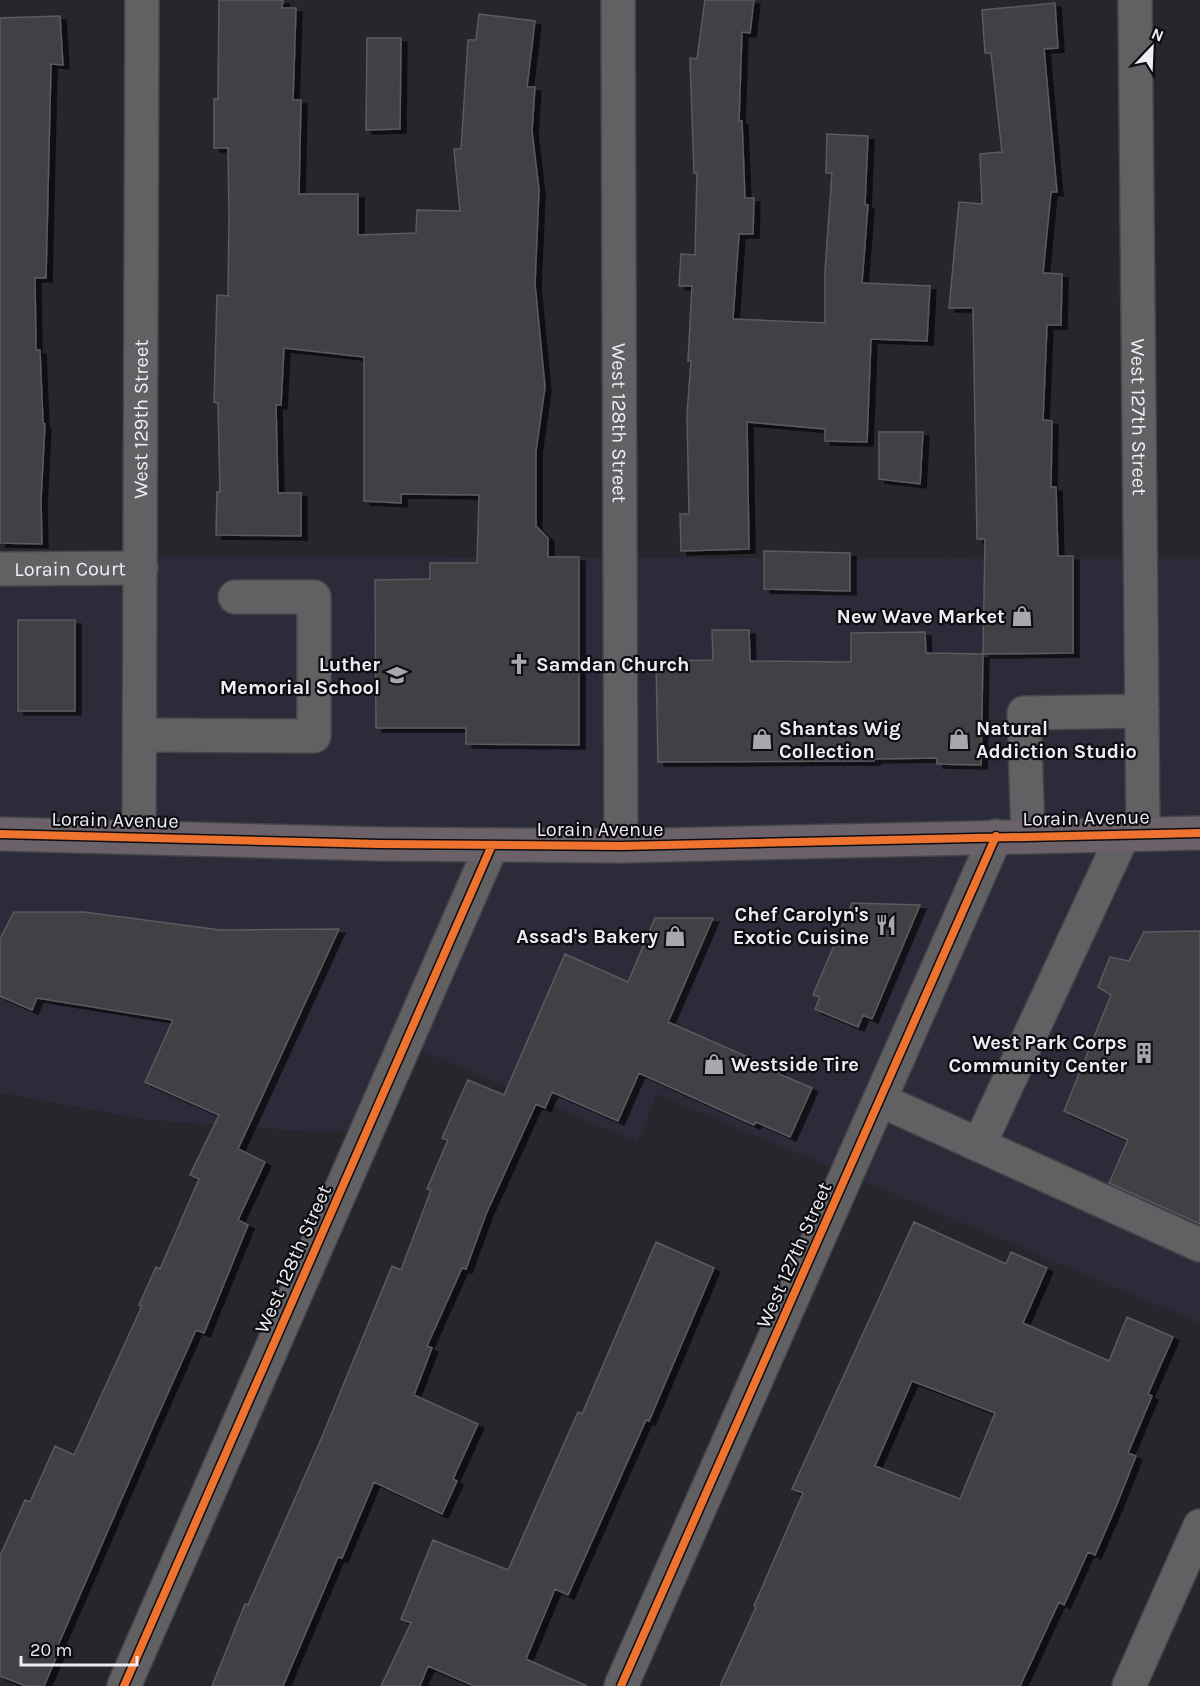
<svg xmlns="http://www.w3.org/2000/svg" width="1200" height="1686" viewBox="0 0 1200 1686" font-family="Karla,sans-serif">
<style>
.built{fill:#2b2b39}
.building{fill:#3f3f44;stroke:#5a5b60;stroke-width:1.5;fill-rule:evenodd;filter:url(#shadow)}
.lines{fill:none;stroke-linecap:round;stroke-linejoin:round}
.minor-casing{stroke:#444449;stroke-width:36}
.major-casing{stroke:#444449;stroke-width:36}
.minor{stroke:#616164;stroke-width:33}
.major{stroke:#6a6268;stroke-width:33}
.cycleway-casing{stroke:#0e0e12;stroke-width:11}
.cycleway{stroke:#ef722f;stroke-width:8}
.labels{text-anchor:middle;dominant-baseline:central;stroke-width:4.5;stroke-linejoin:round;paint-order:stroke}
.street-label{font-size:20px;fill:#ededf3;stroke:#0e0e12}
.poi-label{font-size:20px;font-weight:bold;fill:#ededf3;stroke:#0e0e12;text-anchor:end}
</style>
<defs>
<filter id="shadow"><feDropShadow dx="6" dy="4" stdDeviation="0" flood-color="#0009"/></filter>
</defs>
<rect width="100%" height="100%" fill="#26262c"/>
<path class="built" d="M0 556 1200 559V1323L657 1094 637 1142 418 1049 381 1133 303 1131 149 1120 0 1093Z"/>
<path class="building" d="M219 0H283L282 8H296L293 100H301L299 194H358V235L416 233 417 210 460 211 454 149H461L468 40H476L479 14 535 21 527 87H535L532 131 539 190 535 284 545 387 536 451V526L548 538V557H579V745L466 744V728H376L375 580 430 579V563H477L479 495 401 494V503L364 501V357L284 348 281 405H276L278 493H301V536L216 535 217 492H220L218 403 214 402 217 295 228 296 229 217 228 148H214V99H218Z
M705 0H754L750 33 742 32 739 121H742L745 198H754L753 234H739L733 319 825 323V271L832 173H826L827 134 868 136 865 204 868 205 862 283 930 286 927 341 871 339 867 442 825 441V429L747 422 749 549 681 551 680 514H689L687 414 691 361H688L692 286H679L681 254 695 255 697 173H694L690 58 697 59Z
M1055 3 1058 48 1044 49 1057 192H1051L1043 273 1062 274 1061 325H1047L1043 420 1052 421 1051 487H1056L1058 556H1073V653L983 654 985 539H977L973 308H949L959 202 982 204 980 154 1002 152 991 53H985L982 10Z
M60 16 63 65 51 64 46 278H35L36 350H40L43 423 45 424 41 500 42 544 0 543V18Z
M367 38H401L400 129 366 130Z
M879 432H923L920 484 879 479Z
M764 551 850 553V591L764 589Z
M18 620H75V711H18Z
M712 630H749L750 661 851 662V633L925 632 926 653 983 654 981 765 937 764V758L874 759V761L658 762 656 661 713 660Z
M852 903 920 905 872 1019 863 1015 858 1027 815 1009 820 997 813 995Z
M14 912H84L220 930 339 929 238 1149 265 1162 238 1220 248 1225 204 1333 196 1330 155 1422 56 1650 59 1651 44 1686H26L0 1676V1556L25 1500 30 1502 55 1446 74 1455 142 1306 139 1305 156 1267 160 1269 199 1179 190 1175 219 1115 145 1082 173 1020 37 998 32 1010 0 996V939Z
M655 918H713L668 1022 780 1071 779 1074 812 1088 790 1137 756 1122 754 1125 639 1073 618 1121 552 1092 545 1108 536 1104 486 1214 466 1269 462 1268 427 1346 432 1348 414 1395 478 1424 453 1479 457 1481 442 1514 374 1482 342 1558 338 1557 283 1686H212L245 1604 248 1605 322 1437 392 1266 401 1270 431 1190 427 1189 448 1140 442 1138 468 1080 504 1095 565 954 628 982Z
M1200 931V1224L1109 1183 1128 1140 1064 1111 1111 995 1098 987 1110 957 1129 961 1144 932Z
M914 1222 1006 1264 1011 1252 1047 1268 1023 1323 1109 1361 1127 1317 1173 1337 1148 1394 1152 1396 1128 1453 1136 1456 1117 1504 1095 1555 1088 1552 1064 1605 1059 1602 1020 1686H720L756 1607 754 1606 803 1493 792 1489ZM912 1381 995 1413 960 1499 875 1466Z
M656 1242 714 1268 649 1421 646 1420 568 1595 555 1589 526 1659 587 1686H474L428 1666 420 1686H381L411 1623 401 1619 433 1540 508 1570 578 1412 582 1414Z"/>
<g class="lines">
<defs>
<g id="minor">
<path id="s1" d="M618 0 621 846"/>
<path id="s2" d="M1135 0 1143 833"/>
<path id="s3" d="M0 569 141 568"/>
<path d="M140 735 314 736V597H235"/>
<path d="M1028 835 1024 713 1142 711"/>
<path id="s4" d="M139 837 142 0"/>
<path d="M880 1100 1200 1245"/>
<path d="M979 1145 1124 833"/>
<path d="M124 1686 492 845"/>
<path d="M621 1686 996 836"/>
<path d="M1129 1686 1200 1526"/>
</g>
<path id="major" d="M0 834 378 844 621 846 1200 833"/>
</defs>
<use href="#minor" class="minor-casing"/>
<use href="#major" class="major-casing"/>
<use href="#minor" class="minor"/>
<use href="#major" class="major"/>
<defs>
<path id="cycleway" d="M0 834 378 844 621 846 1200 833
M124 1686 492 845
M621 1686 996 836"/>
</defs>
<use href="#cycleway" class="cycleway-casing"/>
<use href="#cycleway" class="cycleway"/>
</g>
<defs>
<symbol id="shop-bare" viewBox="-9 -9 18 18"><path d="M-5-2.5h2.3a2.7 3.5 0 0 1 5.4 0H5L5.5 6h-11ZM-1.5-2.5h3a1.5 2.3 0 0 0-3 0Z" fill="#a7a7ad" stroke="#0e0e12" stroke-width="2.5" paint-order="stroke"/></symbol>
<symbol id="church-bare" viewBox="-9 -9 18 18"><path d="M-1.2-6h2.4v3.5h3.3v2.4h-3.3V6h-2.4V-.1h-3.3v-2.4h3.3Z" fill="#a7a7ad" stroke="#0e0e12" stroke-width="2.5" paint-order="stroke"/></symbol>
<symbol id="school-bare" viewBox="-9 -9 18 18"><path d="M0-5L7-2L0 1L-7-2ZM-4 1L0 2.5L4 1V4Q0 6-4 4Z" fill="#a7a7ad" stroke="#0e0e12" stroke-width="2.5" paint-order="stroke"/></symbol>
<symbol id="restaurant-bare" viewBox="-9 -9 18 18"><path d="M-5-6h1v4h1v-4h1v4h1v-4h1v5L-1.5 .5V6h-2V.5L-5-1ZM5-6V6H3V1.5H1.5Q1.5-4 5-6Z" fill="#a7a7ad" stroke="#0e0e12" stroke-width="2.5" paint-order="stroke"/></symbol>
<symbol id="building-bare" viewBox="-9 -9 18 18"><path d="M-4-6H4V6H1V3H-1V6H-4ZM-2.5-4.3h1.7v1.8h-1.7ZM.8-4.3h1.7v1.8H.8ZM-2.5-1h1.7V.8h-1.7ZM.8-1h1.7V.8H.8Z" fill="#a7a7ad" stroke="#0e0e12" stroke-width="2.5" paint-order="stroke"/></symbol>
</defs>
<g fill-rule="evenodd">
<use href="#shop-bare" x="1007" y="601" width="30" height="30"/>
<use href="#church-bare" x="504" y="649" width="30" height="30"/>
<use href="#school-bare" x="382" y="660" width="30" height="30"/>
<use href="#shop-bare" x="747" y="724" width="30" height="30"/>
<use href="#shop-bare" x="944" y="724" width="30" height="30"/>
<use href="#restaurant-bare" x="871" y="910" width="30" height="30"/>
<use href="#shop-bare" x="660" y="921" width="30" height="30"/>
<use href="#building-bare" x="1129" y="1038" width="30" height="30"/>
<use href="#shop-bare" x="699" y="1049" width="30" height="30"/>
</g>
<g class="labels">
<g class="street-label">
<text stroke="none"><textPath href="#s2" startOffset="417">West 127th Street</textPath></text>
<text stroke="none"><textPath href="#s4" startOffset="418">West 129th Street</textPath></text>
<text stroke="none"><textPath href="#s1" startOffset="423">West 128th Street</textPath></text>
<text stroke="none"><textPath href="#s3" startOffset="70">Lorain Court</textPath></text>
<text transform="translate(1086 818) rotate(-1)">Lorain Avenue</text>
<text transform="translate(115 820) rotate(1)">Lorain Avenue</text>
<text x="600" y="829">Lorain Avenue</text>
<text transform="translate(794 1255) rotate(-66)">West 127th Street</text>
<text transform="translate(293 1259) rotate(-66)">West 128th Street</text>
</g>
<g class="poi-label">
<text x="1005" y="616">New Wave Market</text>
<text x="380" y="664">Luther<tspan x="380" dy="23">Memorial School</tspan></text>
<text x="536" y="664" text-anchor="start">Samdan Church</text>
<text x="779" y="728" text-anchor="start">Shantas Wig<tspan x="779" dy="23">Collection</tspan></text>
<text x="976" y="728" text-anchor="start">Natural<tspan x="976" dy="23">Addiction Studio</tspan></text>
<text x="869" y="914">Chef Carolyn's<tspan x="869" dy="23">Exotic Cuisine</tspan></text>
<text x="658" y="936">Assad's Bakery</text>
<text x="1127" y="1042">West Park Corps<tspan x="1127" dy="23">Community Center</tspan></text>
<text x="731" y="1064" text-anchor="start">Westside Tire</text>
</g>
</g>
<g transform="translate(1152 48) rotate(23)" stroke="#0e0e12" stroke-width="4.5" paint-order="stroke">
<path d="M0-4.5L10 22L0 15L-10 22Z" fill="#ededf3"/>
<text y="-9" font-size="16" font-weight="bold" text-anchor="middle" fill="#ededf3">N</text>
</g>
<path d="M21 1656v9h116v-9" fill="none" stroke="#ededf3" stroke-width="3"/>
<text x="30" y="1656" font-size="18" fill="#ededf3" stroke="#0e0e12" stroke-width="4.5" paint-order="stroke">20 m</text>
</svg>
